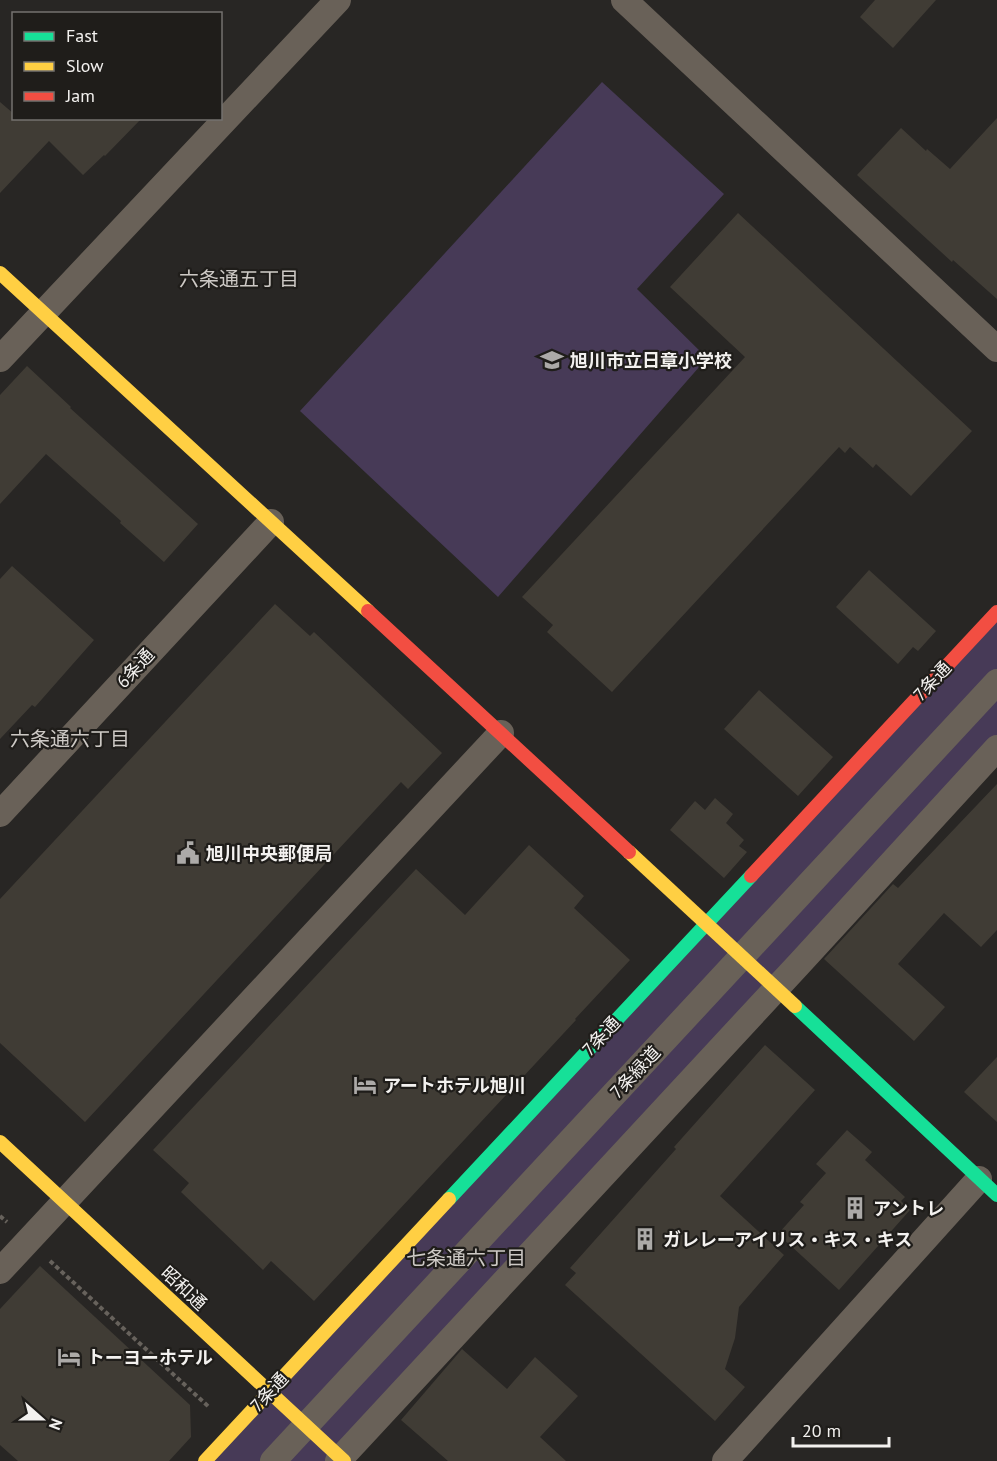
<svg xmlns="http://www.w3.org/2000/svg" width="997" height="1461" viewBox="0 0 997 1461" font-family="'PT Sans','Noto Sans JP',sans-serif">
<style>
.green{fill:#473a57}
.building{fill:#403c35}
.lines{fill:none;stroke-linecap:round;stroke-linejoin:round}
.path{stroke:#67625c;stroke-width:4;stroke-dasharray:4.5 3;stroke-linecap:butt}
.street{stroke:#696158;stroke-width:26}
.fast{stroke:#16e098;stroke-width:14}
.slow{stroke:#ffcf43;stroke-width:14}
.jam{stroke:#f24e42;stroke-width:14}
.labels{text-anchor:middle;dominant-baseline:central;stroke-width:4.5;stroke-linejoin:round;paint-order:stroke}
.poi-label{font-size:18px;font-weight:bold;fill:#f3f1ef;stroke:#1f1d1a;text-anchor:start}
.street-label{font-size:18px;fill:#f3f1ef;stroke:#1f1d1a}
.neighbourhood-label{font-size:20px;fill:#cdc9c5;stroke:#1f1d1a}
</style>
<rect width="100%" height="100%" fill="#282624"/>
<g class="green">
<polygon points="602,82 724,194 637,289 707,358 498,597 300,411"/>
<polygon points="997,612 997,748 344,1461 205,1461"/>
</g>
<g class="building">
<polygon points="875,0 936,0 893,48 860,17"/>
<polygon points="0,102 14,114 14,118 142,118 105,156 104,155 83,175 49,141 0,193"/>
<polygon points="997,118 997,299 953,260 952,262 857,175 901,128 926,151 927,149 950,169"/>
<polygon points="738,213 972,431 911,496 876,464 873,468 850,447 845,453 839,447 612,692 547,632 553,625 522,597 745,357 670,287"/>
<polygon points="27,366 71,407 70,408 198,524 164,562 120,523 121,521 46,454 0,504 0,395"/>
<polygon points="12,566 94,640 35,707 32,705 0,739 0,579"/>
<polygon points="869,570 936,631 918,651 913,647 898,664 836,607"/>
<polygon points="275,604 310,636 314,632 442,753 408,789 401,782 85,1122 0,1043 0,899"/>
<polygon points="759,690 833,757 798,796 724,729"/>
<polygon points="997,784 997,930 981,947 944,913 898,964 945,1007 914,1041 824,959 893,884 898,888"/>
<polygon points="715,798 733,814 726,823 744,840 739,846 747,852 724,878 670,830 695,801 705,810"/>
<polygon points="529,845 584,896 574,908 630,960 575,1019 576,1020 314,1301 271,1261 263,1270 181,1192 189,1183 153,1150 416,869 465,915"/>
<polygon points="765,1045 815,1090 720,1196 784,1255 739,1307 735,1338 725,1369 745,1387 715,1421 565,1285 576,1273 570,1268 676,1149 674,1147"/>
<polygon points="997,1057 997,1122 964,1092"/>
<polygon points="847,1130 872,1152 865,1160 905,1197 901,1201 910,1210 839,1290 778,1234 804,1205 800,1202 826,1173 816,1164"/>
<polygon points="40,1266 190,1405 191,1437 169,1461 18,1461 0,1445 0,1309"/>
<polygon points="462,1349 507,1389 535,1357 578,1396 540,1437 566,1461 448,1461 401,1420"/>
</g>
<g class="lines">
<g class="path">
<polyline points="0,1216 7,1222"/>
<polyline points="50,1261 210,1408"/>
</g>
<g class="street">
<polyline points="624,0 997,349"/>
<polyline points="0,359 338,0"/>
<polyline points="0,814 271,522"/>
<polyline points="0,1271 501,733"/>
<polyline points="273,1461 997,682"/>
<polyline points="338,1461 800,963 997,748"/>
<polyline points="725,1461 979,1179"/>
</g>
<g class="fast">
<polyline points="795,1006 997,1195"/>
<polyline points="449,1199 751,876"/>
</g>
<g class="slow">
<polyline points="0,273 368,611"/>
<polyline points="629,852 795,1006"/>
<polyline points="0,1142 344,1461"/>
<polyline points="205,1461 449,1199"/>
</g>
<g class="jam">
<polyline points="368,611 629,852"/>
<polyline points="751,876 997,612"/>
</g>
</g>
<defs>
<g id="school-bare" transform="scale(1.8)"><path d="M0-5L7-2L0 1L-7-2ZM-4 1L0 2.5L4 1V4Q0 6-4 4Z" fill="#acaaa8" stroke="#1f1d1a" stroke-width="2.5" paint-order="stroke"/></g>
<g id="civic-bare" transform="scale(1.8)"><path d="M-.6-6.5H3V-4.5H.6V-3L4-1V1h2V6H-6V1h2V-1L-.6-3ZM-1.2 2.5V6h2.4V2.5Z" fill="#acaaa8" stroke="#1f1d1a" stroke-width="2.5" paint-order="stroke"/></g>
<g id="hotel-bare" transform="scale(1.8)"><path d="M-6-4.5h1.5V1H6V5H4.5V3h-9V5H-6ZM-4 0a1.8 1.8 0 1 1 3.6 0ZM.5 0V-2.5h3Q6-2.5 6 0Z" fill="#acaaa8" stroke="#1f1d1a" stroke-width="2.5" paint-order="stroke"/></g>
<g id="building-bare" transform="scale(1.8)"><path d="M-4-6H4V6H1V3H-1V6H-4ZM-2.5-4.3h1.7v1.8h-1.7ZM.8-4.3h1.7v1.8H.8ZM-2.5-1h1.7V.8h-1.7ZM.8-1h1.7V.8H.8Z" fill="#acaaa8" stroke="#1f1d1a" stroke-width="2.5" paint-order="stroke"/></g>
</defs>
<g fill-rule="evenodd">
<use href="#school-bare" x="552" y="360"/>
<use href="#civic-bare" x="188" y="853"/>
<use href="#hotel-bare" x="365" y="1085"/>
<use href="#building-bare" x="855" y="1208"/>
<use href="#building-bare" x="645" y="1239"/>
<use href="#hotel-bare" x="69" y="1357"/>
</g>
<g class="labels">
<g class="poi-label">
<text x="570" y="360">旭川市立日章小学校</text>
<text x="206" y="853">旭川中央郵便局</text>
<text x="383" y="1085">アートホテル旭川</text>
<text x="873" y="1208">アントレ</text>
<text x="663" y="1239">ガレレーアイリス・キス・キス</text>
<text x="87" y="1357">トーヨーホテル</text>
</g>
<g class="street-label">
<text transform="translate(135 668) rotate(-47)">6条通</text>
<text transform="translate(932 681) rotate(-47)">7条通</text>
<text transform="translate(601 1036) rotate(-47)">7条通</text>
<text transform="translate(635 1072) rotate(-47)">7条緑道</text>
<text transform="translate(184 1288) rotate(43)">昭和通</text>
<text transform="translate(269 1392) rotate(-47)">7条通</text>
</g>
<g class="neighbourhood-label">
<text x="239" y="279">六条通五丁目</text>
<text x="70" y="739">六条通六丁目</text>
<text x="466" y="1258">七条通六丁目</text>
</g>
</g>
<rect x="12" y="12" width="210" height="108" fill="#1f1d1a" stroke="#74726f" stroke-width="1.5"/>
<rect x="24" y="32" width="30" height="9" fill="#16e098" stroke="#74726f" stroke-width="1.5"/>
<text x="66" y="42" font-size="18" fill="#f3f1ef">Fast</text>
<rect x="24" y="62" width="30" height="9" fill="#ffcf43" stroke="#74726f" stroke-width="1.5"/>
<text x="66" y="72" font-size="18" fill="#f3f1ef">Slow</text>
<rect x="24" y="92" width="30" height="9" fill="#f24e42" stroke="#74726f" stroke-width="1.5"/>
<text x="66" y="102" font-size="18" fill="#f3f1ef">Jam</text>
<g transform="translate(42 1419) rotate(111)" stroke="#1f1d1a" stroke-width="4.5" paint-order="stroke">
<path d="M0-4.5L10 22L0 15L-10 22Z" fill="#f3f1ef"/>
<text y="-9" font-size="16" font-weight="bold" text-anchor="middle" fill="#f3f1ef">N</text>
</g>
<path d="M793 1437v9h96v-9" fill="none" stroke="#f3f1ef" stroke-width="3"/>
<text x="802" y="1437" font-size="18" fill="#f3f1ef" stroke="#1f1d1a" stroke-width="4.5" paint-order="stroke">20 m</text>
</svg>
